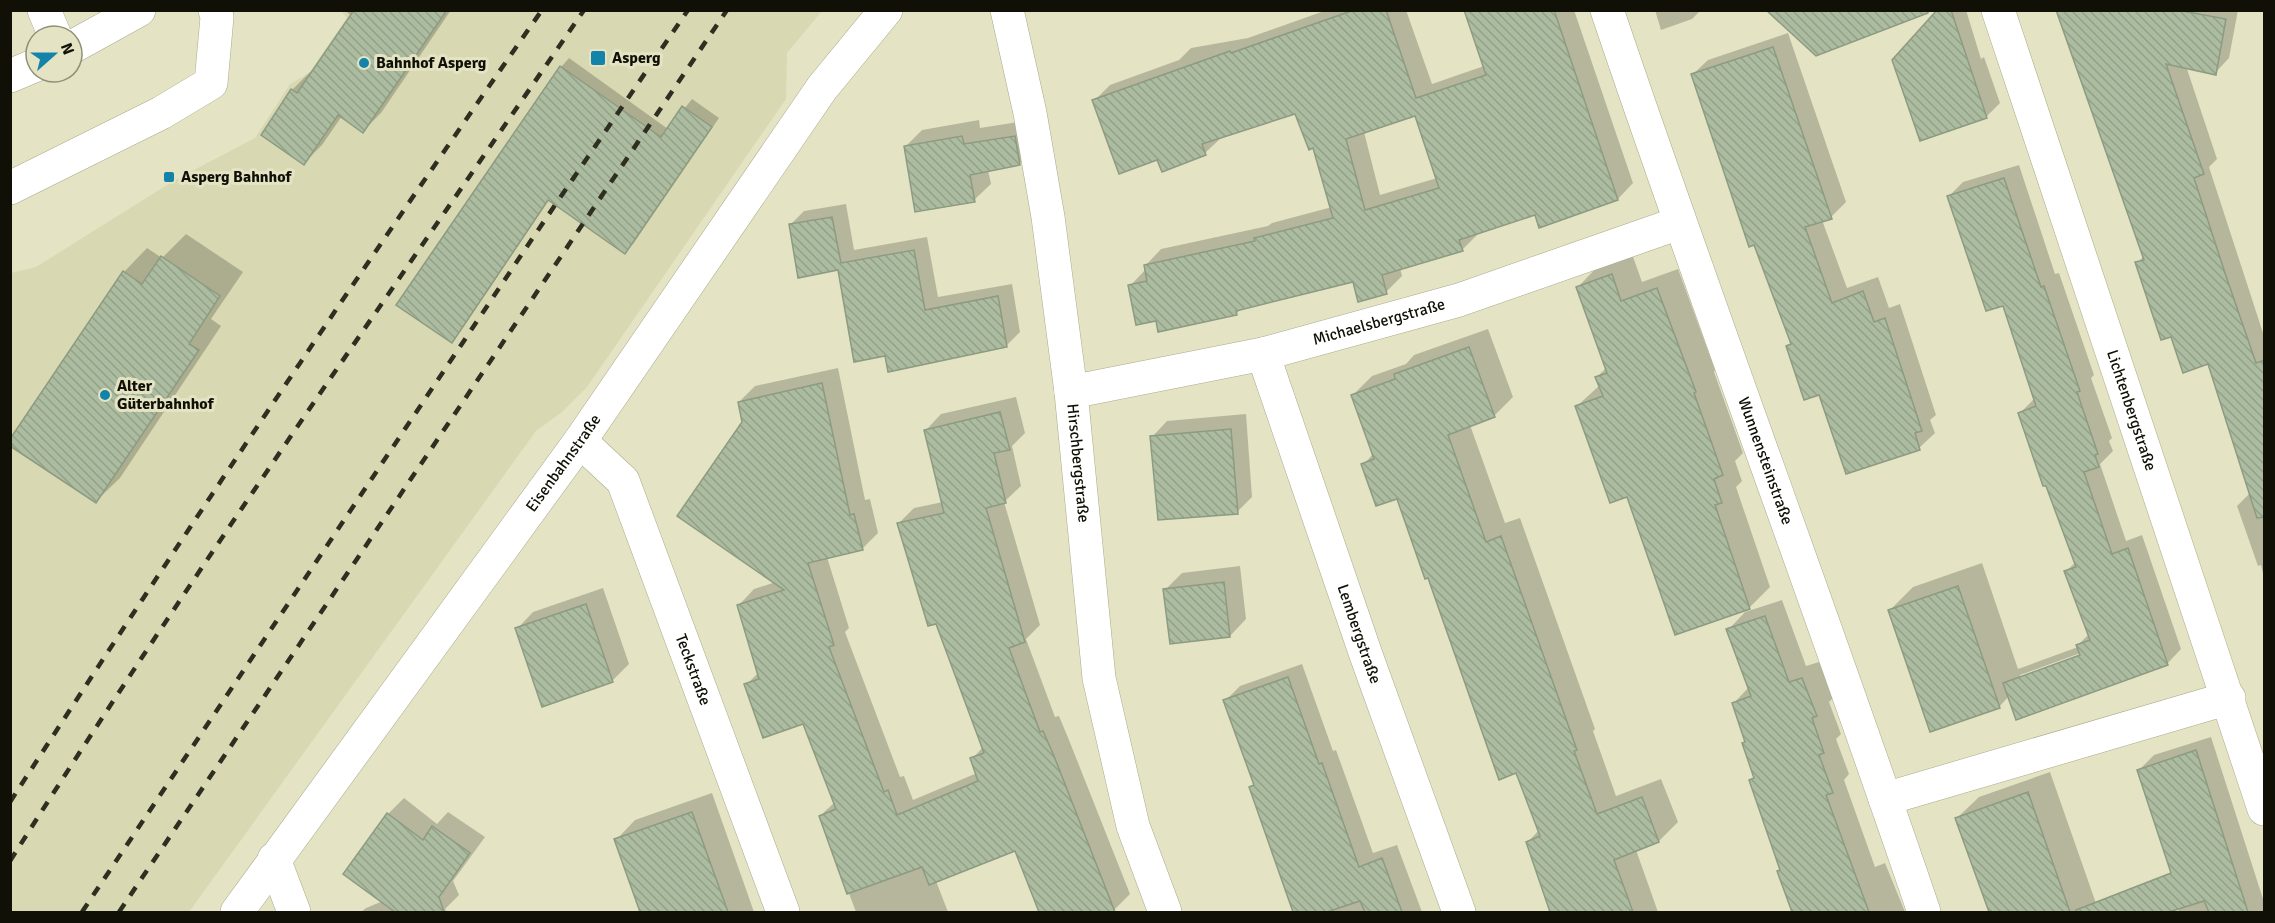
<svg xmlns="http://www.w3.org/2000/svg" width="2275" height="923" viewBox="0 0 2275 923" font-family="Signika,sans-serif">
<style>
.built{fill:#d8d9b2}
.shadow{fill:#0003;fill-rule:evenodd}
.building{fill:url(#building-back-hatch);stroke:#8c9b81;stroke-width:1.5;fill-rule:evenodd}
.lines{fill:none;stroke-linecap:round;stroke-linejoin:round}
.minor-casing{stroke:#aaaa8c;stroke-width:34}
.minor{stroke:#fff;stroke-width:33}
.rail{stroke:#2e2e21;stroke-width:4.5;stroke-dasharray:10 10;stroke-linecap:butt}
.poi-dot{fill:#1483aa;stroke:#e4e4c4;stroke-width:2}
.labels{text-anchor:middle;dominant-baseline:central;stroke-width:6;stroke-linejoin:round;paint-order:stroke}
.poi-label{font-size:16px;font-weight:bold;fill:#101006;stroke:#e4e4c4;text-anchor:start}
.street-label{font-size:16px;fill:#101006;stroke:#e4e4c4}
</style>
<defs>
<pattern id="building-back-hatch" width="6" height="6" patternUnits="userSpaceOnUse" patternTransform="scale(1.5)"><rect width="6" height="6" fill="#acbca0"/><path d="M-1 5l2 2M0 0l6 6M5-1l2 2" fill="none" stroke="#93a188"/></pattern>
</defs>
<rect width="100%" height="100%" fill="#e4e4c4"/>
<polygon class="built" points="341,11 822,11 787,53 786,99 587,387 562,412 536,431 189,912 11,912 11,273 36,267 175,180 255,138 290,84 309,73 347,18"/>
<g class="shadow">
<polygon points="344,10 451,10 381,113 363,131 342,116 322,145 304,163 292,90 310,72 312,74 352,16"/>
<path d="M 1327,10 L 1406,10 L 1432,84 L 1484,66 L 1465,10 L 1574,10 L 1633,183 L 1618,199 L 1536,214 L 1478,232 L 1478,234 L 1462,250 L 1400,268 L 1402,276 L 1386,292 L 1354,281 L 1242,308 L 1236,314 L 1157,319 L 1130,286 L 1146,269 L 1146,265 L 1161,249 L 1268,226 L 1272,223 L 1332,207 L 1314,146 L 1296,112 L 1221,138 L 1205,153 L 1158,158 L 1094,101 L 1110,85 L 1179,60 L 1191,48 L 1248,38 ZM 1416,114 L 1437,178 L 1380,195 L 1364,132 Z"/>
<polygon points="1655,10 1700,10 1700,11 1692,19 1661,30"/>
<polygon points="1939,10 1966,10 1981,59 1984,57 2000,103 1986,117"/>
<polygon points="2057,10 2238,10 2229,58 2215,73 2186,66 2217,159 2209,167 2264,336 2264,577 2261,565 2258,566 2237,506 2250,493 2209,362 2172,335 2137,263 2144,256"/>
<polygon points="1788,33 1846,202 1831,217 1822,220 1847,288 1878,277 1889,308 1900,304 1936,415 1930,420 1935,433 1919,448 1820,393 1788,346 1792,342 1692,75 1708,60"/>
<polygon points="569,58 668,129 692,99 719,118 633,244 624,252 549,200 460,332 451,341 398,305 561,67"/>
<polygon points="979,120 980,128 1031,120 1036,147 1019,164 988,170 991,184 974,200 905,147 922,130"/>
<path d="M 2019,165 L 2055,274 L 2059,273 L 2094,375 L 2091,378 L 2112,438 L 2109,441 L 2113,451 L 2100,464 L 2126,541 L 2142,535 L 2181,649 L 2167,664 L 2009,696 L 1999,707 L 1890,610 L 1913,587 L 1982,563 L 2018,669 L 2078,647 L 2078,645 L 2089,634 L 2066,571 L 2076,562 L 2020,413 L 2035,398 L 2004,304 L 1949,196 L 1963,182 ZM 2086,651 L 2087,653 L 2020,678 L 2020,675 Z"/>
<polygon points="846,204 854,250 927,237 938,297 1012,284 1020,332 1006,346 886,355 839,269 790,225 804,211"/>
<polygon points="186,234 243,272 211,319 221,326 120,478 96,501 124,272 147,248 162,258"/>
<polygon points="1632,254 1642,282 1678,269 1715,370 1714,372 1743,453 1735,461 1742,481 1736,487 1770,587 1749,608 1628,495 1577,406 1600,385 1597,377 1606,368 1578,287 1598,266"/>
<polygon points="1488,329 1513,397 1494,416 1470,425 1505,523 1520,518 1595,729 1593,731 1616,796 1661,779 1678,822 1659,841 1636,850 1658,912 1552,912 1528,842 1539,830 1517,771 1429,576 1398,497 1363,465 1373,454 1353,395 1372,376 1406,364 1414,355"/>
<polygon points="838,368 865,500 870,499 878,533 862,549 827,557 849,628 845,632 900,777 904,776 913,800 977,773 972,759 983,747 898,524 914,508 943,502 926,430 941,414 1016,397 1025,433 1012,446 1021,486 1004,502 1040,625 1026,639 1055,717 1059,716 1069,740 1130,894 1114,910 1108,912 1041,912 1015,849 936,881 948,912 856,912 820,816 835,802 804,722 746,685 759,672 739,605 754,589 776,582 739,402 755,386"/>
<polygon points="1246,414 1252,497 1237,512 1152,437 1167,421"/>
<polygon points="1240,566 1246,619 1230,636 1165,590 1182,573"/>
<polygon points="603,588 629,664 612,681 517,629 533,612"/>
<polygon points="1782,600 1806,666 1819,662 1833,698 1829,702 1841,734 1836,739 1849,774 1844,780 1875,867 1885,863 1905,912 1794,912 1751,780 1755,776 1747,741 1734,703 1749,687 1728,630 1745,612"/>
<polygon points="1302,664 1333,751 1336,750 1373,853 1397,845 1422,912 1294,912 1250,787 1255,783 1225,701 1240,686"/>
<polygon points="2211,737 2264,902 2264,912 2179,912 2166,876 2172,871 2139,770 2154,755"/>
<polygon points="2050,772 2098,909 2094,912 1990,912 1957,818 1979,797"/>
<polygon points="712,793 754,912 642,912 616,840 635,820"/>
<polygon points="404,798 437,824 448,812 485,837 453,881 459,895 445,909 447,912 361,912 366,908 383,901 345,873 388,814"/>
</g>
<g class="building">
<polygon points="354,10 447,10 363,133 338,115 304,165 261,135 291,89 297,93"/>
<path d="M 1354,10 L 1386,10 L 1416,98 L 1486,75 L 1464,10 L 1554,10 L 1618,200 L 1539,228 L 1535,215 L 1459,240 L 1463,251 L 1382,275 L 1387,294 L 1358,302 L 1353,282 L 1236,311 L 1237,315 L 1158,332 L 1156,321 L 1136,325 L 1128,285 L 1147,281 L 1144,265 L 1255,241 L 1254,238 L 1333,218 L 1313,148 L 1309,150 L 1295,114 L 1202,144 L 1206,155 L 1162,172 L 1157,160 L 1119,174 L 1092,100 L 1230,51 L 1231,53 ZM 1415,116 L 1439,188 L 1365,210 L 1346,139 Z"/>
<polygon points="1766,10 1928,10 1928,13 1816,56"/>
<polygon points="1937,10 1951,10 1987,118 1920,141 1892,60"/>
<polygon points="2056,10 2177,10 2226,19 2216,75 2166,64 2204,174 2194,178 2226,276 2256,363 2265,360 2265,517 2257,518 2208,364 2183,373 2171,337 2161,340 2135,262 2144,260"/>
<polygon points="1773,47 1832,219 1805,227 1832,303 1863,291 1874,322 1885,318 1922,431 1915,433 1920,450 1846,474 1819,395 1804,400 1786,346 1791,344 1754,245 1749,247 1691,74"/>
<polygon points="560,66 661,137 682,106 712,127 625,254 548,200 452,343 396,305"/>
<polygon points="962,136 964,144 1015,136 1020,165 970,175 975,202 915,212 904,146"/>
<polygon points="2004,178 2041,287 2044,286 2080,391 2077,392 2098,454 2095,455 2099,467 2084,472 2112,554 2128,548 2168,665 2016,720 2003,683 2080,655 2076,645 2090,640 2064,571 2076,567 2046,486 2043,486 2018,413 2036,406 2003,306 1986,311 1947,196"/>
<polygon points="832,217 841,263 914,250 925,310 998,296 1007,347 888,372 885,356 854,362 838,270 798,278 789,224"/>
<polygon points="161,256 220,296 189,344 199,350 96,503 10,446 10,439 123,271 142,284"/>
<polygon points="1612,274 1621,301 1657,288 1696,392 1694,393 1723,475 1714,479 1722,503 1715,505 1750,609 1675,635 1627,497 1610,503 1575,406 1603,396 1595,377 1607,373 1576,287"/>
<polygon points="1469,347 1495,417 1448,435 1486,542 1501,536 1577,750 1574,751 1597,814 1642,797 1659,842 1614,860 1633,912 1550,912 1526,842 1540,836 1516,773 1499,780 1428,578 1425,579 1397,499 1376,506 1361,464 1374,459 1351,395 1395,379 1394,374"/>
<polygon points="822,383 850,515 854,514 863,550 808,563 834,645 829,647 884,792 888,790 897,815 978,781 970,758 984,753 936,624 928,626 897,523 944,513 924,430 1000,412 1010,450 994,453 1006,503 986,508 1025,642 1009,648 1040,732 1043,731 1054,756 1115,912 1039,912 1015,851 929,885 922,867 847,894 819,816 836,809 803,724 763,738 744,684 759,679 737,605 784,590 677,516 742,422 738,402"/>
<polygon points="1231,429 1238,514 1158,520 1150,436"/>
<polygon points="1224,582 1230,637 1170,644 1163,589"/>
<polygon points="1958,586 2000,708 1930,732 1888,610"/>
<polygon points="586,604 613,682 542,707 515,628"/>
<polygon points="1765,616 1789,682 1802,678 1817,716 1812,718 1824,753 1819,755 1833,793 1826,795 1869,912 1792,912 1777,871 1780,870 1749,780 1754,778 1742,743 1745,742 1732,703 1751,696 1726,629"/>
<polygon points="1288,677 1319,764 1322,763 1359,867 1382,858 1402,912 1365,912 1360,901 1327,912 1293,912 1249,787 1254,785 1223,700"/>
<polygon points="2196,750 2248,912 2209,912 2204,901 2169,912 2077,912 2076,910 2171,873 2137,770"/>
<polygon points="2028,792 2070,912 1989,912 1955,818"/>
<polygon points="692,812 728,912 640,912 614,839"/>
<polygon points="387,813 423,840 432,826 470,853 439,897 444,912 395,912 343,874"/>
</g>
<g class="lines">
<g class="minor-casing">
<g id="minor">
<polyline points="44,10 55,36"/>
<path id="s1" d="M 1007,10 L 1030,113 L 1048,217 L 1071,392 L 1099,678 L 1133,826 L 1165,912"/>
<path id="s2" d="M 1607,10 C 1709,312 1822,611 1924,912"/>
<path id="s3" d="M 1998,10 L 2264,809"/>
<polyline points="72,47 139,10"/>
<polyline points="10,76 36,65"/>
<polyline points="10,188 161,113 211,83 217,17 215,10"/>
<path id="s4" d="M 1263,354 L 1366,655 L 1459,912"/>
<path id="s5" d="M 1071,392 L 1263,354 L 1459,300 L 1679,223"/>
<path id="s6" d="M 580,441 L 623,481 L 783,912"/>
<polyline points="1885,799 2229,698"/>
<polyline points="274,859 294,912"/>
<path id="s7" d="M 237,912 L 580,441 L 822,88 L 886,10"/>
</g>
</g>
<use href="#minor" class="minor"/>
<g class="rail">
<path d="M 10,802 C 183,535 360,271 542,10"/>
<path d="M 10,861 C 193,572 390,293 584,10"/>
<polyline points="82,912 532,239 688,10"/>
<polyline points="119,912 727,10"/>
</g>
</g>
<g class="poi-dot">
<rect x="590" y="50" width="16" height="16" rx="3"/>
<circle cx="364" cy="63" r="6"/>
<rect x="163" y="171" width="12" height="12" rx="3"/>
<circle cx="105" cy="395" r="6"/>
</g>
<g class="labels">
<g class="poi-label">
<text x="612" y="58">Asperg</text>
<text x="376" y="63">Bahnhof Asperg</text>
<text x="181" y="177">Asperg Bahnhof</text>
<text x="117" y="386">Alter<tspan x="117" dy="18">Güterbahnhof</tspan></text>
</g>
<g class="street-label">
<text stroke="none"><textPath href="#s5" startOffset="316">Michaelsbergstraße</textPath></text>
<text stroke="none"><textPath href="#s3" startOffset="422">Lichtenbergstraße</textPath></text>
<text stroke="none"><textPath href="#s2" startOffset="478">Wunnensteinstraße</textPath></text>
<text stroke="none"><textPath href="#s7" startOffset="555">Eisenbahnstraße</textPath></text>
<text stroke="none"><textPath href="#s1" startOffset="459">Hirschbergstraße</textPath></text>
<text stroke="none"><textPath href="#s4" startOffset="296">Lembergstraße</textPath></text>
<text stroke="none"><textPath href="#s6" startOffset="260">Teckstraße</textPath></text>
</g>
</g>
<rect width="2275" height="923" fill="none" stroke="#101006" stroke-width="24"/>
<g transform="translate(54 54) rotate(69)"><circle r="28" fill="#e4e4c4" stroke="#8f8f78" stroke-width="1.5"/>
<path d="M0-4.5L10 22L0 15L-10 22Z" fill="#1483aa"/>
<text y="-9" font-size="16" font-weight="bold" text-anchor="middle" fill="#101006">N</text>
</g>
</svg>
